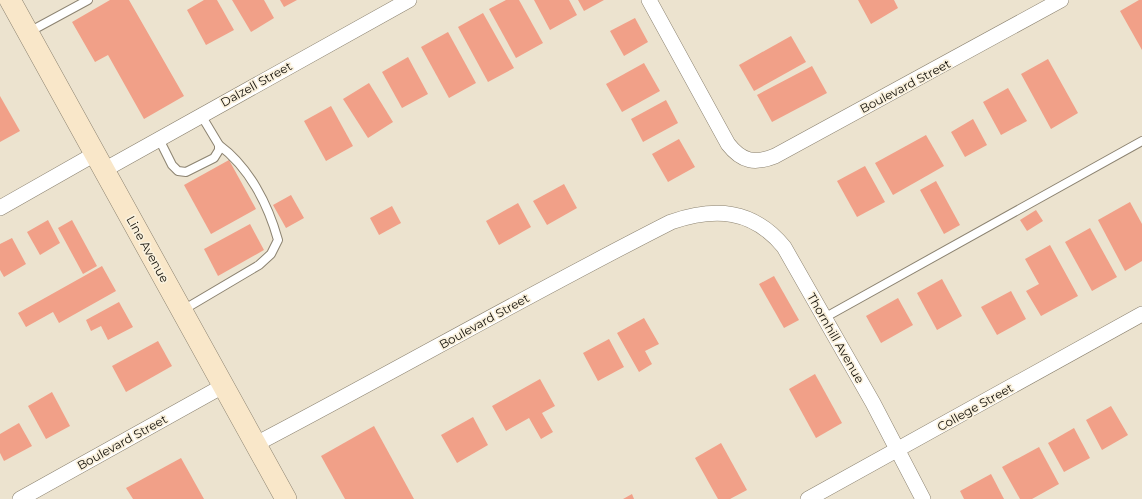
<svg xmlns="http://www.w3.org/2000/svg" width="1142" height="499" viewBox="0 0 1142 499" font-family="Montserrat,sans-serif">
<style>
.building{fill:#f1a088}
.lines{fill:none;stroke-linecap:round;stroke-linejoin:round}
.service-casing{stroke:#8c8371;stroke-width:10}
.minor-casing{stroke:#8c8371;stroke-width:16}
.secondary-casing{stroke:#8c8371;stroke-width:22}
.service{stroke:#fff;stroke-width:8}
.minor{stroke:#fff;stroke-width:15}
.secondary{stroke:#f9e7c9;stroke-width:21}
.labels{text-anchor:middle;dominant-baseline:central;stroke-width:3.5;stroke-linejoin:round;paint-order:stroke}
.street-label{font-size:12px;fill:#131009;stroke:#faf1dd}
</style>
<rect width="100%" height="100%" fill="#ece3cf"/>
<g class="building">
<polygon points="110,0 129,0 184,96 144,119 108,55 95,62 72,22"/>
<polygon points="204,0 217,0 234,30 206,45 187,10"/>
<polygon points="232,0 264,0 274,18 251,32"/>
<polygon points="280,0 297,0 284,7"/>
<polygon points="506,0 519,0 543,43 516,58 489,9"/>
<polygon points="534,0 569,0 577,15 550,30"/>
<polygon points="578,0 604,0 584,11"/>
<polygon points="858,0 894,0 898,8 871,24"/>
<polygon points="1139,0 1142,0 1142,50 1120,11"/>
<polygon points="483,13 514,68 488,82 458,27"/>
<polygon points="635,18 648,42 624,56 610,31"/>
<polygon points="448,32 476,83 449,98 421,47"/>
<polygon points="791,36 806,62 754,91 739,65"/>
<polygon points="408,57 428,94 402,108 382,72"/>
<polygon points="1048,59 1078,113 1051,129 1021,74"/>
<polygon points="644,63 660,91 622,112 606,84"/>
<polygon points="812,66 827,93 772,122 757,95"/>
<polygon points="369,83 393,122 368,138 343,99"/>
<polygon points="1008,88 1027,121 1001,135 983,102"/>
<polygon points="0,96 20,131 0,142"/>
<polygon points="666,100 678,123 643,142 631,119"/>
<polygon points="331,106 353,146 326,161 304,121"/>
<polygon points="973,119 987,145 965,157 951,132"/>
<polygon points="926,135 944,166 893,195 875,163"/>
<polygon points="679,139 695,167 668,182 652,154"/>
<polygon points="229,160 256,209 211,234 184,185"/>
<polygon points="865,166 885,202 857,217 837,181"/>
<polygon points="936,181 960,225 944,234 920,190"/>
<polygon points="564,184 577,208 547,225 533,201"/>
<polygon points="291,195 304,218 286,228 273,205"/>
<polygon points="1130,202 1142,224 1142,261 1125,271 1098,220"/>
<polygon points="518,203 531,227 499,245 486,221"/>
<polygon points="392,206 401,223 379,235 370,218"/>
<polygon points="1036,210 1043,221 1027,231 1020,220"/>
<polygon points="48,220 60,243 40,255 27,232"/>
<polygon points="72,220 97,266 83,274 58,228"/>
<polygon points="250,224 264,250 218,276 204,249"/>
<polygon points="1090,228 1117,277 1092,291 1065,242"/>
<polygon points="12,238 26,264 4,277 0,270 0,244"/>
<polygon points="1050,245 1078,296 1041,316 1026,291 1039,284 1025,259"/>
<polygon points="102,266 116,291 59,323 53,312 26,327 18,313"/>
<polygon points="774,276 799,320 784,328 759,284"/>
<polygon points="942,279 962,316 937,330 917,293"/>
<polygon points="1011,291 1026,319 997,335 981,307"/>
<polygon points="898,298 913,325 881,343 866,316"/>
<polygon points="119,302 133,327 108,340 101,326 91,331 86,320"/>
<polygon points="644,318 659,344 645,351 652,364 639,372 617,333"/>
<polygon points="609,339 624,367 598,381 583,353"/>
<polygon points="158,341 172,366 126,392 112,366"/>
<polygon points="815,374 842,423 816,438 789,389"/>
<polygon points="540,379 555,406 542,413 553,432 541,439 529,418 506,431 492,406"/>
<polygon points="52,392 70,426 46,439 28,406"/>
<polygon points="1111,406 1128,435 1102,450 1086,420"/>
<polygon points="473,417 488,445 457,463 441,435"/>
<polygon points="19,423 32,446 4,461 0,453 0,434"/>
<polygon points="374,426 414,499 345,499 321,456"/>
<polygon points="1074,428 1090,458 1064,472 1048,443"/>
<polygon points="721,443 747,490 730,499 718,499 695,458"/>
<polygon points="1039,447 1059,484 1032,499 1020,499 1002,467"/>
<polygon points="181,458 204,499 133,499 126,488"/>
<polygon points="991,474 1004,499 964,499 960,491"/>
<polygon points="632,494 634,499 623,499"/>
</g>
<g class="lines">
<g class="service-casing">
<g id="service">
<polyline points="29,32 88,0"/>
<polyline points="159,139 172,165 178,171 186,172 214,158 219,150 219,145 201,115"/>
<path d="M 183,310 L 259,265 L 271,254 L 278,240 C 268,204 249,167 219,145"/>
<polyline points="824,318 1142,141"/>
</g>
</g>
<g class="minor-casing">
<g id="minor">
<path d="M 649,0 L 728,144 C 742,162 755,164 775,156 L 1061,0"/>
<polyline points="104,170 409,0"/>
<polyline points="0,208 95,154"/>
<path d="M 256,444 C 395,371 531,293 671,222 C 715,207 753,209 784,247 L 873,403 L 923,499"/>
<polyline points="20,499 223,386"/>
<polyline points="808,499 1142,314"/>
</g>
</g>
<g class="secondary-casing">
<polyline id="secondary" points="10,0 286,499"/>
</g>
<use href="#service" class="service"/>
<use href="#minor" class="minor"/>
<use href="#secondary" class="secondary"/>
</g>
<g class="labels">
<g class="street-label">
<text transform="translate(256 84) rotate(-29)">Dalzell Street</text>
<text transform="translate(905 86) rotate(-28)">Boulevard Street</text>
<text transform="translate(148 249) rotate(61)">Line Avenue</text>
<text transform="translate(484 321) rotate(-29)">Boulevard Street</text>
<text transform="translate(836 338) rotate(60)">Thornhill Avenue</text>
<text transform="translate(975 407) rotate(-29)">College Street</text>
<text transform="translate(122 442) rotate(-29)">Boulevard Street</text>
</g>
</g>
</svg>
